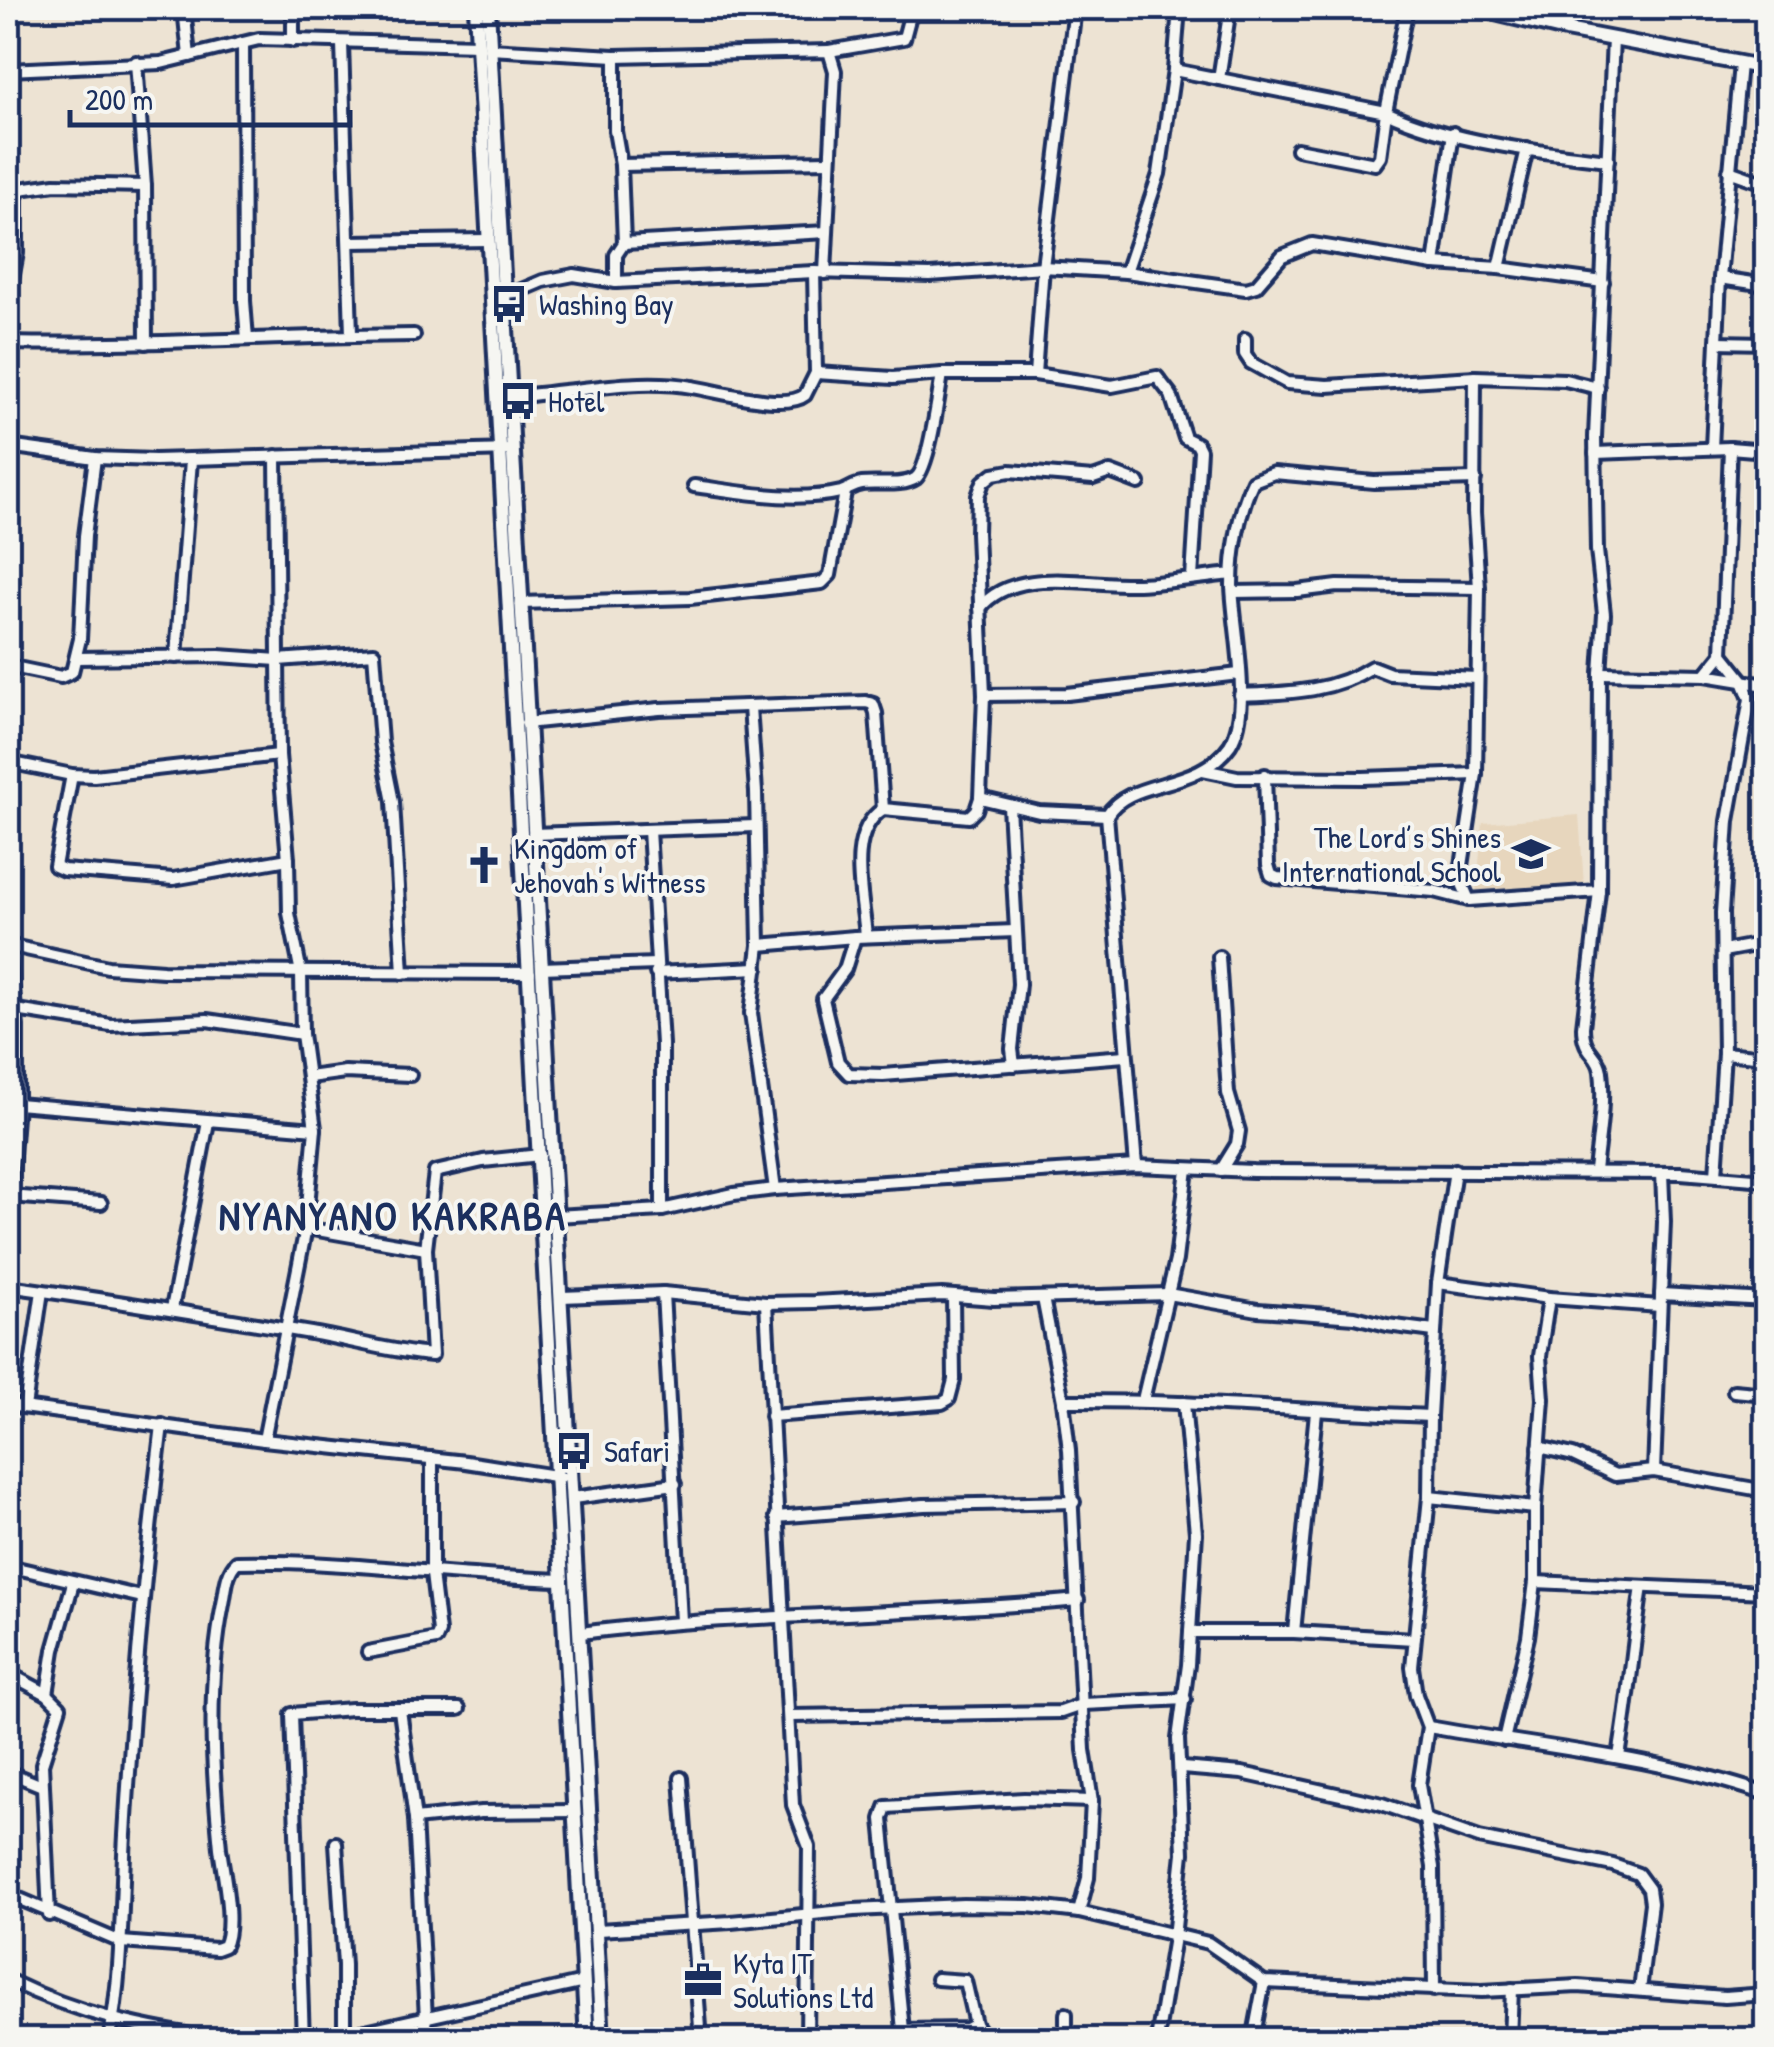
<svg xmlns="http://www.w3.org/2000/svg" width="1774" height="2047" viewBox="0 0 1774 2047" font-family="'Patrick Hand',sans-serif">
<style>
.built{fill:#e7d6bd}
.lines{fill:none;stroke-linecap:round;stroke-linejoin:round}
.minor-casing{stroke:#1b2f5e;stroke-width:18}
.tertiary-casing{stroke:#1b2f5e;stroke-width:20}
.minor{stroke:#f6f6f2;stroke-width:10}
.tertiary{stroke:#f6f6f2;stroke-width:12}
.labels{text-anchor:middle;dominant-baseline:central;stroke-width:8;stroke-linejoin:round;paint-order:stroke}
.poi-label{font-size:30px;fill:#1b2f5e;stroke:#f6f6f2;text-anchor:start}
.district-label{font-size:40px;font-weight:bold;letter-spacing:2.5px;fill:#1b2f5e;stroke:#f6f6f2}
</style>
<rect width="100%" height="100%" fill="#ede3d3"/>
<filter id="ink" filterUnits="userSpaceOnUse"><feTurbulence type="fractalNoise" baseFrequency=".01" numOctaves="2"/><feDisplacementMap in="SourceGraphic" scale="20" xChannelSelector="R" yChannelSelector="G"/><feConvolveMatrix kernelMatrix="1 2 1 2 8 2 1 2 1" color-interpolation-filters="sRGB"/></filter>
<g filter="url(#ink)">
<polygon class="built" points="1579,815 1584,885 1476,893 1483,823"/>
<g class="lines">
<g class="minor-casing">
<g id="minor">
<polyline points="184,8 189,56"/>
<path d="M 1407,8 L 1386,112 C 1450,142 1538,152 1608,160"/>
<polyline points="1566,30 1572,8"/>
<polyline points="293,41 293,8"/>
<polyline points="243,43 244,301 247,339"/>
<polyline points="342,43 351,334"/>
<polyline points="489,49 615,56 829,51 835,71 825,273"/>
<polyline points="829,51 904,38 912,8"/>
<polyline points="615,56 615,131 621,165 624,243 616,255 616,282"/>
<polyline points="136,62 145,186 146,343"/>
<polyline points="8,70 161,63 259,39 478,45"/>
<polyline points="1174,70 1386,112 1380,157 1375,164 1297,149"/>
<polyline points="1219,79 1230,8"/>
<polyline points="621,165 829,161"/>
<polyline points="1729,171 1766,184"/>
<polyline points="350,242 488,240"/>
<polyline points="624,243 827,232"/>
<polyline points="1434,264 1453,133"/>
<polyline points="1499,268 1527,149"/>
<polyline points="814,272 816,373"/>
<polyline points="1126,272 1159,174 1174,70 1179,8"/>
<polyline points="1720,278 1766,285"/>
<polyline points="502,293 517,292 543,281 574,275 616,282 814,272 930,275 1043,267 1126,272 1246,289 1256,286 1282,256 1312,244 1434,264 1499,268 1603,282"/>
<polyline points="8,301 17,253 17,198 20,189 55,184 145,186"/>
<polyline points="1245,339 1245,354 1251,363 1287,383 1327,386 1475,377 1565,380 1598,388"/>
<polyline points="1717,342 1766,343"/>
<path d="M 8,343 C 143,346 278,336 414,335"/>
<polyline points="1035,374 1043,267 1075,8"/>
<path d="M 508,397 C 567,393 635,377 692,387 C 719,391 785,411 805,395 L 816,373 L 893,378 L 942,374 L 1035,374 L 1112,386 L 1157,377 L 1171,395 L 1185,438 L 1197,444 L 1200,450 L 1192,578"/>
<polyline points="8,446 95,458 155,460 511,450"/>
<polyline points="1712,448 1720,278 1740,64"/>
<polyline points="1595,453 1730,448 1766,451"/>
<path d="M 694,486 C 740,492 794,503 841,492 C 848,490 854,485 862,484 C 877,482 903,487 916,478 C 929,468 939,392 942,374"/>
<polyline points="1233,592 1297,591 1338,586 1479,588"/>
<polyline points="520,603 690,598 822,583 830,575 845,492"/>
<path d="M 980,608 C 1015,565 1088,586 1138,584 C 1169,583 1201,577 1232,574"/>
<polyline points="176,657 191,460"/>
<polyline points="77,658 219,656 278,660 374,653 381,742 393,802 403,973"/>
<polyline points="8,666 61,677 72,672 80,639 85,536 95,458"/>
<polyline points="1600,673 1705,675 1766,685"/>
<polyline points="1705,675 1722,654 1730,448"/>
<polyline points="984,695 1067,694 1239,674"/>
<path d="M 1240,695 C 1286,693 1332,693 1372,667 L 1390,674 L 1476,678"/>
<polyline points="750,707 756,792 759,945 751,1013 775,1189"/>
<polyline points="526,723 659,709 866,702 873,704 876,713 883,809 969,817 976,810 980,798 984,695 977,533 978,496 983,482 993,474 1010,471 1093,478 1110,472 1139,483"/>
<polyline points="8,762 72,775 94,776 279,755"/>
<polyline points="1203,770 1237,777 1363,778 1476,774"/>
<polyline points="72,775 55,866 64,870 173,879 288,859"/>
<polyline points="1265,775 1268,865 1271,875 1277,878 1434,891 1469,900 1599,891"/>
<polyline points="980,798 1039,812 1107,815"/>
<polyline points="1009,806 1019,984 1012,1049 1014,1065"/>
<polyline points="649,830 662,1044 662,1210"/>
<polyline points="533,834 755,826"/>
<polyline points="1469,900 1460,879 1476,774 1479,588 1474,513 1475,377"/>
<path d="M 866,936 C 863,897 845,833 883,809"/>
<polyline points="855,937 845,969 823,999 838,1062 849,1074 883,1075 1125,1056"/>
<polyline points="8,945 108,967 163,971 530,973"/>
<polyline points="8,945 17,1026 17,1104 8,1219"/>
<polyline points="759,945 855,937 1015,931"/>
<polyline points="1723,951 1766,943"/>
<polyline points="1219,957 1228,1093 1239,1131 1237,1144 1221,1170"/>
<polyline points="541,968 656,964"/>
<polyline points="656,973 757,968"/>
<polyline points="16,1010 111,1025 207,1020 302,1034"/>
<polyline points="1724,1053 1766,1057"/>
<polyline points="309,1077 345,1072 410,1075"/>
<polyline points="17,1104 315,1129"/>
<path d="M 1136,1166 L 1107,815 C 1130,777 1197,792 1230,745 C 1253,710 1233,627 1232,585 C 1232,553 1239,510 1253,481 L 1274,473 L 1374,482 L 1475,479"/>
<path d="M 1595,1171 C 1598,1139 1605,1104 1601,1071 C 1598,1052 1583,1054 1583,1027 L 1599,891 L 1600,673 L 1604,614 L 1597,550 L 1595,437 L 1613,39"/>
<polyline points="1716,1175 1724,1053 1722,913 1728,821 1750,699 1742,679 1722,654"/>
<polyline points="9,1196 101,1203"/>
<polyline points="555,1216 662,1210 734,1194 775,1189 1136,1166 1253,1171 1681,1173 1766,1180"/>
<polyline points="306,1228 426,1249"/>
<polyline points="1438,1283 1549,1298 1660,1306"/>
<path d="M 8,1286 C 109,1300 210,1316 311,1333 C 352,1340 391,1352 432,1355 L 426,1249 L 435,1172 L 483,1161 L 540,1155"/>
<polyline points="663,1293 681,1621"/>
<polyline points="1661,1294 1766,1300"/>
<polyline points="562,1297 663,1293 766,1303 814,1302 942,1295 994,1299 1168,1294 1258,1310 1355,1317 1387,1325 1434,1331"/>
<polyline points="1043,1298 1063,1401 1069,1450 1084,1750 1092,1801 1088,1878 1079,1912"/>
<polyline points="766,1303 793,1805 809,1847 807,2040"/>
<polyline points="172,1309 208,1122"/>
<polyline points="1734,1391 1766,1394"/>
<polyline points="1143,1400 1176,1260 1187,1169"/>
<path d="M 1063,1401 C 1186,1400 1308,1411 1430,1416"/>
<polyline points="8,1405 264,1440 466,1462 561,1477"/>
<polyline points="25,1407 42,1291"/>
<polyline points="771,1416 942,1403 949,1399 954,1380 953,1296"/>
<polyline points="264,1440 306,1228 315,1129 302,1034 301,973 289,913 288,859 279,755 276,456"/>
<polyline points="1539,1447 1573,1455 1615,1475 1654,1471 1766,1491"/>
<polyline points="1654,1471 1664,1222 1662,1173"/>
<polyline points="1429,1497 1535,1508"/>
<polyline points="573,1498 675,1484"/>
<polyline points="776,1517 924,1505 1074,1502"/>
<polyline points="8,1566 142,1597"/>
<polyline points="1535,1582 1766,1592"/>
<polyline points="1190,1632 1294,1632 1414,1639"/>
<polyline points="1294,1632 1316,1412"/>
<path d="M 581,1633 C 746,1612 913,1616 1078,1600"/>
<polyline points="368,1652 436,1639 439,1632 432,1574 432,1458"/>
<polyline points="8,1673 47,1694 60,1707 42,1764 49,1915"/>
<polyline points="47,1694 54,1650 73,1583"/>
<polyline points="400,1710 415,1819 426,2018 423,2040"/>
<polyline points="790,1716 1061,1712 1084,1704 1185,1699"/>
<path d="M 1428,1727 C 1543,1747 1656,1757 1766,1794"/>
<polyline points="1504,1740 1528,1637 1535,1582 1535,1508 1543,1399 1540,1356 1549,1298"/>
<path d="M 1619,1756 C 1629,1700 1633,1644 1642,1587"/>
<polyline points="1182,1768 1242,1773 1382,1804 1479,1838 1613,1865 1638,1874 1649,1889 1651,1903 1640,1990"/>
<polyline points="8,1772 42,1786"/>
<polyline points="681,1778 701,2040"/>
<polyline points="415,1819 481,1812 575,1811"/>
<polyline points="336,1843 344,1965 344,2038"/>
<path d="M 8,1894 L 121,1942 L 216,1949 L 224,1946 C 235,1924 223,1873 220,1848 C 212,1766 207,1684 223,1604 C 226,1589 226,1572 237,1562 C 346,1560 454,1577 563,1580"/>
<polyline points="598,1930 731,1922 854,1910 963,1905 1028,1906 1079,1912 1208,1943 1264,1982 1482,1991 1578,1986 1725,1997 1766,1994"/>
<polyline points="937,1979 965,1981 975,2024 986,2040"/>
<path d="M 8,1980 C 80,2015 145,2029 225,2040"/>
<polyline points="1434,1990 1433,1867 1419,1785 1428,1727 1416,1695 1412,1667 1429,1497 1430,1416 1438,1283 1455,1170"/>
<polyline points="903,2030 966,2029 975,2024"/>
<path d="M 109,2040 C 123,1972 121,1903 125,1835 C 133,1697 145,1561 162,1425"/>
<polyline points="303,2040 292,1714 351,1709 459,1709"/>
<polyline points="325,2040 584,1982"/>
<polyline points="904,2040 882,1819 886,1807 1024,1799 1092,1801"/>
<polyline points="1066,2040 1066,2014"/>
<polyline points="1157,2040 1174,1937 1183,1853 1178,1739 1188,1665 1196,1533 1184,1403"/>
<polyline points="1253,2040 1264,1982"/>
<polyline points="1510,2040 1512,1989"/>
</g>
</g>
<g class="tertiary-casing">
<g id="tertiary">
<polyline points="476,8 587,2040"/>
<polyline points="488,8 602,2040"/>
<polyline points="1474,8 1566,30 1766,68"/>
</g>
</g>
<use href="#minor" class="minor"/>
<use href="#tertiary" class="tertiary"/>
</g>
</g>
<defs>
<g id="bus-bare" transform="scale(3)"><path d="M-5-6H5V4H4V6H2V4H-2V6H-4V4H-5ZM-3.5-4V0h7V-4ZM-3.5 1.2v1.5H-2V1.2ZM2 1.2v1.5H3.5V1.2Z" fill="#1b2f5e" stroke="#f6f6f2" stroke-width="2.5" paint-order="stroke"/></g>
<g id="school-bare" transform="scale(3)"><path d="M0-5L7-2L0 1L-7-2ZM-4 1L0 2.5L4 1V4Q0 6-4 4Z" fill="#1b2f5e" stroke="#f6f6f2" stroke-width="2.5" paint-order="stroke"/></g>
<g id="church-bare" transform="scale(3)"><path d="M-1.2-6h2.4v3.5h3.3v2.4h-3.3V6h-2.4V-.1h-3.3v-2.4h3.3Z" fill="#1b2f5e" stroke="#f6f6f2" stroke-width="2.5" paint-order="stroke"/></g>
<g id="office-bare" transform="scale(3)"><path d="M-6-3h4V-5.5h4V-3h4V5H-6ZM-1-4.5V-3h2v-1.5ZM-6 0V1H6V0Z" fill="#1b2f5e" stroke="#f6f6f2" stroke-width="2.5" paint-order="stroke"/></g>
</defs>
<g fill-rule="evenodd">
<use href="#bus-bare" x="509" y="304"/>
<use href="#bus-bare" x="518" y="401"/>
<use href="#school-bare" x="1531" y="854"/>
<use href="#church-bare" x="484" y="865"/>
<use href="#bus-bare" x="574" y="1451"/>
<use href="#office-bare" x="703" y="1980"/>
</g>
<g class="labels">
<g class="poi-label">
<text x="539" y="304">Washing Bay</text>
<text x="548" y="401">Hotel</text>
<text x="1501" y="837" text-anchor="end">The Lord’s Shines<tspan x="1501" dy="34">International School</tspan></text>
<text x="514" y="848">Kingdom of<tspan x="514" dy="34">Jehovah's Witness</tspan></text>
<text x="604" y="1451">Safari</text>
<text x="733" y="1963">Kyta IT<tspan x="733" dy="34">Solutions Ltd</tspan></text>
</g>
<g class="district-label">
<text x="393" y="1215">NYANYANO KAKRABA</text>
</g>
</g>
<rect width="1774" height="2047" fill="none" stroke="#f6f6f2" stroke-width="40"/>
<rect x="20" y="20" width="1734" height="2007" fill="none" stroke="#1b2f5e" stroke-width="4" filter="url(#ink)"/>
<path d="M70 110v15h280v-15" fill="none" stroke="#1b2f5e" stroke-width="5"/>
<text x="85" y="110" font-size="30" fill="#1b2f5e" stroke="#f6f6f2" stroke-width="8" paint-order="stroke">200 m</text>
</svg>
